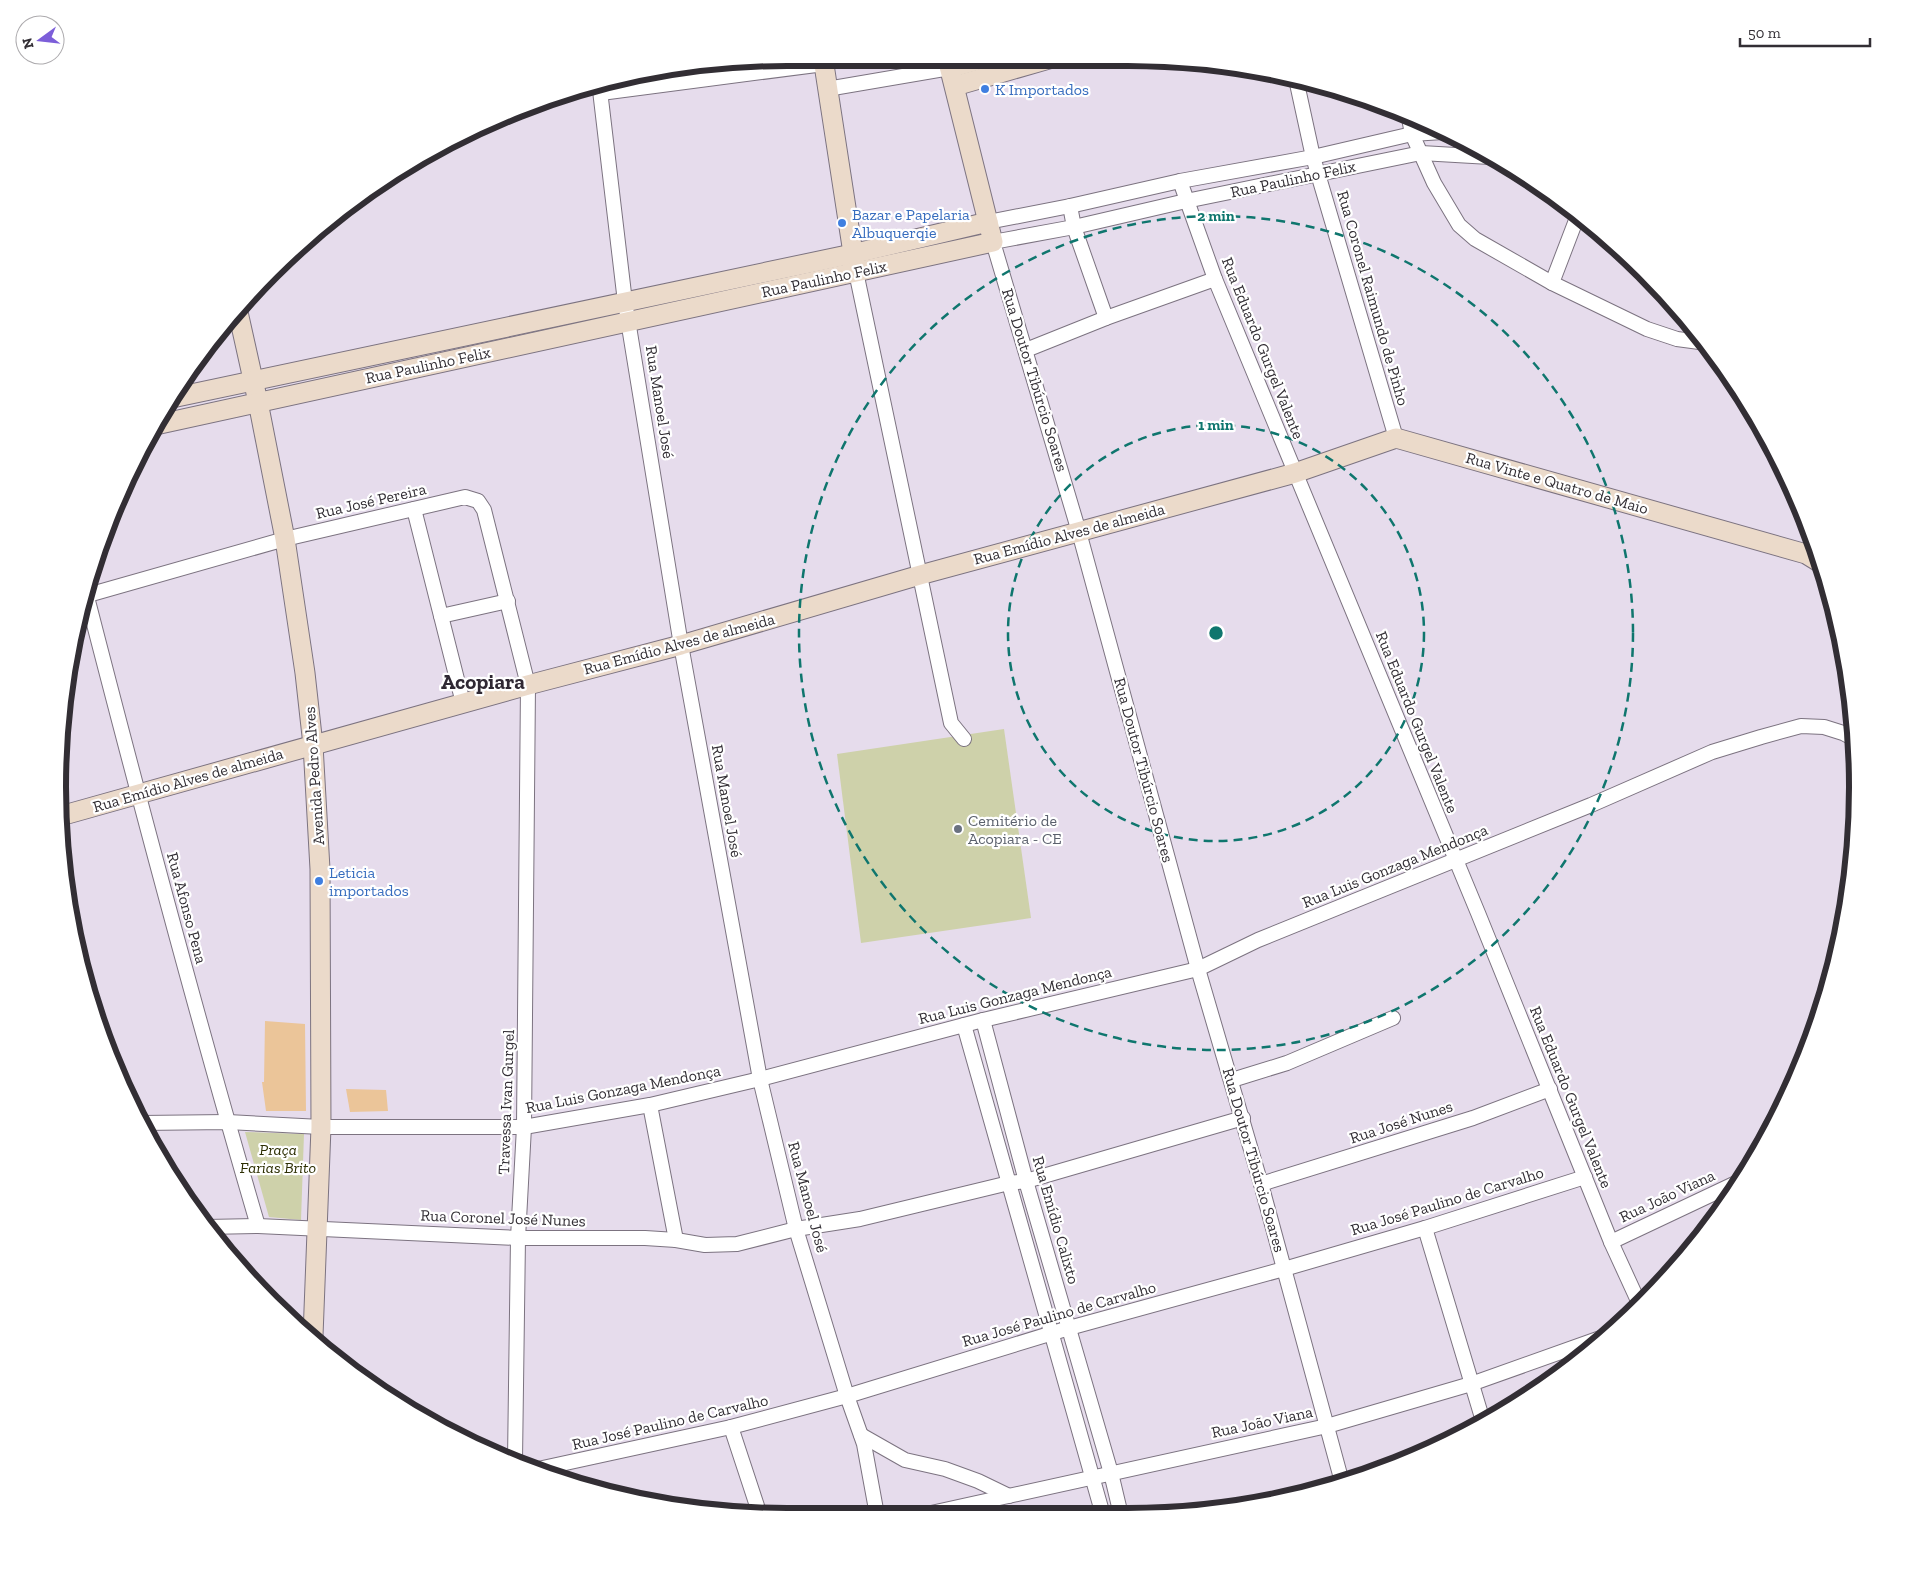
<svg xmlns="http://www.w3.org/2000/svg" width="1915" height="1574" viewBox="0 0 1915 1574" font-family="'Zilla Slab',serif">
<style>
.green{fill:#ced1aa}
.building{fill:#ebc599}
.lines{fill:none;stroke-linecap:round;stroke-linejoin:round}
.street-casing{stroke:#7c7380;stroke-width:16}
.secondary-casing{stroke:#7c7380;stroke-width:21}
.street{stroke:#fff;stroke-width:14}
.secondary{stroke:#ebdaca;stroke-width:19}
.ring{fill:none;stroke:#0f766e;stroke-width:2.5;stroke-dasharray:9 6}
.shop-dot{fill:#3f7fe0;stroke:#fff;stroke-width:2}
.worship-dot{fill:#6b7280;stroke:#fff;stroke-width:2}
.labels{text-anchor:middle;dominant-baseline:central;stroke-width:4.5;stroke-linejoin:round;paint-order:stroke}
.shop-label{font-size:16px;fill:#366cbe;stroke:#fff;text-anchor:start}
.street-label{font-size:16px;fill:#322e34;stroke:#fff}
.worship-label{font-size:16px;fill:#5b616d;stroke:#fff;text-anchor:start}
.park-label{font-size:16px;font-style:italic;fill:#2d2f03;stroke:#fff}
.district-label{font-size:21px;font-weight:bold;fill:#2f2833;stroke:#fff}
.rim{fill:none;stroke:#322e34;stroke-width:6}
.centre{fill:#0f766e;stroke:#fff;stroke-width:2.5}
.ring-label{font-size:15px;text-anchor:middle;font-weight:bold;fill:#0f766e;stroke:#fff;stroke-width:4.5;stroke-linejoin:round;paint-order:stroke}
</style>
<rect width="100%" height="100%" fill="#e6dcec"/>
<g class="green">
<polygon points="1004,729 1031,918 861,943 837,754"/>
<polygon points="245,1132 304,1134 301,1220 269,1217"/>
</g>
<g class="building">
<polygon points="265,1021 305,1024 306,1111 266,1111 262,1082 264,1082"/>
<polygon points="346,1089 386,1090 388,1111 350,1112"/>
</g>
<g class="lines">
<g class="street-casing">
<g id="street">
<polyline points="996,74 996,58"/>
<polyline points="1296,79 1313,157 1396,438"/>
<polyline points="599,82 625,302 681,645 760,1079 796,1229 847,1396 864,1444 877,1515"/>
<polyline points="827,89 950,68"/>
<polyline points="601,93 824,64"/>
<polyline points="1408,113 1412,134 1434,183 1459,225 1475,239 1552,283 1647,329 1677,339 1707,343"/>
<polyline points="1180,181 1215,279 1478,913 1611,1242 1639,1303"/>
<polyline points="1070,206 1074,227 1106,318"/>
<polyline points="988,222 1070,206 1180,181 1313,157 1412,134 1443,132"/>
<polyline points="856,272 951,723 964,739"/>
<polyline points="1552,283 1578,215"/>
<polyline points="1026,350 1106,318 1215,279"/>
<polyline points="414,509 463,703"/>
<polyline points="88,595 285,539 465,497 478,501 484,510 528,685 524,1127 518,1238 515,1460"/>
<path d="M 87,597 C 141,807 197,1018 258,1226"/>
<polyline points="441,616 508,601"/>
<polyline points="983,1020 1026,1181 1111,1473 1121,1515"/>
<polyline points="964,1025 1103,1515"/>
<polyline points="1232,1080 1287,1063 1393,1018"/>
<polyline points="650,1105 676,1240"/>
<polyline points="141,1123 228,1122 321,1127 524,1127 650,1105 760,1079 983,1020 1198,969 1258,940 1591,805 1712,752 1761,737 1801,726 1824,727 1843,733 1856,740"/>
<polyline points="1261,1184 1473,1118 1550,1089"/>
<polyline points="206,1227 258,1226 518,1238 645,1238 676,1240 705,1245 737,1244 796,1229 860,1219 1009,1183 1026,1181 1243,1118"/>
<polyline points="1425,1228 1483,1421"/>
<polyline points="1611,1242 1738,1182"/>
<polyline points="731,1427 760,1515"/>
<polyline points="861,1435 905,1460 945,1469 978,1481 1009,1496"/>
<polyline points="538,1469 731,1427 847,1396 1069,1328 1284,1269 1425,1228 1585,1177"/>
<polyline points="1342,1482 1261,1184 1198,969 1079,532 993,242 1074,227 1186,201 1421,153 1490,157"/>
<polyline points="922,1515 1327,1426 1471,1384 1603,1337"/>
</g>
</g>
<g class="secondary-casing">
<g id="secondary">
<polyline points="823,58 855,266"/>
<polyline points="950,68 985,58"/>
<polyline points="955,86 1049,59"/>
<polyline points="238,312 258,402 285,539 305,673 313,745 320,869 321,1127 313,1336"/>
<polyline points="172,398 852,254 988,222"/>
<polyline points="160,424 993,242 947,58"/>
<polyline points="64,815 528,685 681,645 920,575 1295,473 1396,438 1806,554 1819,562"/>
</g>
</g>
<use href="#street" class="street"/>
<use href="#secondary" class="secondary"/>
</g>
<g class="ring">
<circle cx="1216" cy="633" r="208"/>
<circle cx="1216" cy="633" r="417"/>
</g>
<g class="shop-dot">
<circle cx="985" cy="89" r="5"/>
<circle cx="842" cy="223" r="5"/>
<circle cx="319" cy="881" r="5"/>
</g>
<circle class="worship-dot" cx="958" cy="829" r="5"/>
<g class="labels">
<g class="shop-label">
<text x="995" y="89">K Importados</text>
<text x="852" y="214">Bazar e Papelaria<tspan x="852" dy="18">Albuquerqie</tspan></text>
<text x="329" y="872">Leticia<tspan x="329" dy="18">importados</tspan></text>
</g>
<g class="street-label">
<text transform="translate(1293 179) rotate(-12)">Rua Paulinho Felix</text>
<text transform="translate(824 279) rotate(-12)">Rua Paulinho Felix</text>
<text transform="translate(1373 298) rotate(74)">Rua Coronel Raimundo de Pinho</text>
<text transform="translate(1263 348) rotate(68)">Rua Eduardo Gurgel Valente</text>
<text transform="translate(428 365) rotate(-12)">Rua Paulinho Felix</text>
<text transform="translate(1035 380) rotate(73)">Rua Doutor Tibúrcio Soares</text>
<text transform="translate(660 402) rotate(81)">Rua Manoel José</text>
<text transform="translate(1557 483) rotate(16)">Rua Vinte e Quatro de Maio</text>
<text transform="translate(371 501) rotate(-13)">Rua José Pereira</text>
<text transform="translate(1069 534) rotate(-15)">Rua Emídio Alves de almeida</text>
<text transform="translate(679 644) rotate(-15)">Rua Emídio Alves de almeida</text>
<text transform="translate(1417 722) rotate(68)">Rua Eduardo Gurgel Valente</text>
<text transform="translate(1144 770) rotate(75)">Rua Doutor Tibúrcio Soares</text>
<text transform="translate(314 776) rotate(-94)">Avenida Pedro Alves</text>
<text transform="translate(188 780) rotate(-16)">Rua Emídio Alves de almeida</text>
<text transform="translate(727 801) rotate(80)">Rua Manoel José</text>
<text transform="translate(1395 866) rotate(-22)">Rua Luis Gonzaga Mendonça</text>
<text transform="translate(187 908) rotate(75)">Rua Afonso Pena</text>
<text transform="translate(1015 995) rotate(-14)">Rua Luis Gonzaga Mendonça</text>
<text transform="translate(623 1089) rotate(-11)">Rua Luis Gonzaga Mendonça</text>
<text transform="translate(1571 1097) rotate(68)">Rua Eduardo Gurgel Valente</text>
<text transform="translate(506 1102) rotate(-88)">Travessa Ivan Gurgel</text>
<text transform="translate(1401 1122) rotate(-18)">Rua José Nunes</text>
<text transform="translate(1254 1160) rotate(74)">Rua Doutor Tibúrcio Soares</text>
<text transform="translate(1667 1196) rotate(-25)">Rua João Viana</text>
<text transform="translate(808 1197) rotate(75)">Rua Manoel José</text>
<text transform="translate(1447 1201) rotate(-17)">Rua José Paulino de Carvalho</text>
<text transform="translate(503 1218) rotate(2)">Rua Coronel José Nunes</text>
<text transform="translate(1056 1220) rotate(74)">Rua Emídio Calixto</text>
<text transform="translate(1059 1314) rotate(-16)">Rua José Paulino de Carvalho</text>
<text transform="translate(670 1422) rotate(-13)">Rua José Paulino de Carvalho</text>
<text transform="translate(1262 1422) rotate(-12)">Rua João Viana</text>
</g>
<g class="worship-label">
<text x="968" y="820">Cemitério de<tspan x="968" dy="18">Acopiara - CE</tspan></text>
</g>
<g class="park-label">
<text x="278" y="1149">Praça<tspan x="278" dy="18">Farias Brito</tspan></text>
</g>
<g class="district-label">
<text x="483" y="681">Acopiara</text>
</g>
</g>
<path d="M0 0H1915V1574H0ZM787 66H1128A721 721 0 0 1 1849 787V787A721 721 0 0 1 1128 1508H787A721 721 0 0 1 66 787V787A721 721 0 0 1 787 66Z" fill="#fff" fill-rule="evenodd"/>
<path class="rim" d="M787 66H1128A721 721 0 0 1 1849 787V787A721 721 0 0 1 1128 1508H787A721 721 0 0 1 66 787V787A721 721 0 0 1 787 66Z"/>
<circle cx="1216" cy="633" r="8" class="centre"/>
<g class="ring-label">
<text x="1216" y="221">2 min</text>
<text x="1216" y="430">1 min</text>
</g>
<g transform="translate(40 40) rotate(255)"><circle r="24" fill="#ffffff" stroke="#adabae"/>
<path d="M0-4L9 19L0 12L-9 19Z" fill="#7c5ed9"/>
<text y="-8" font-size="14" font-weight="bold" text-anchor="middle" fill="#322e34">N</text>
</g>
<path d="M1740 38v8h130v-8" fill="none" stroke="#322e34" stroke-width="2.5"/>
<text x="1748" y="38" font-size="15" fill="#322e34" stroke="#ffffff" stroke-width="4" paint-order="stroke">50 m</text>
</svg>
